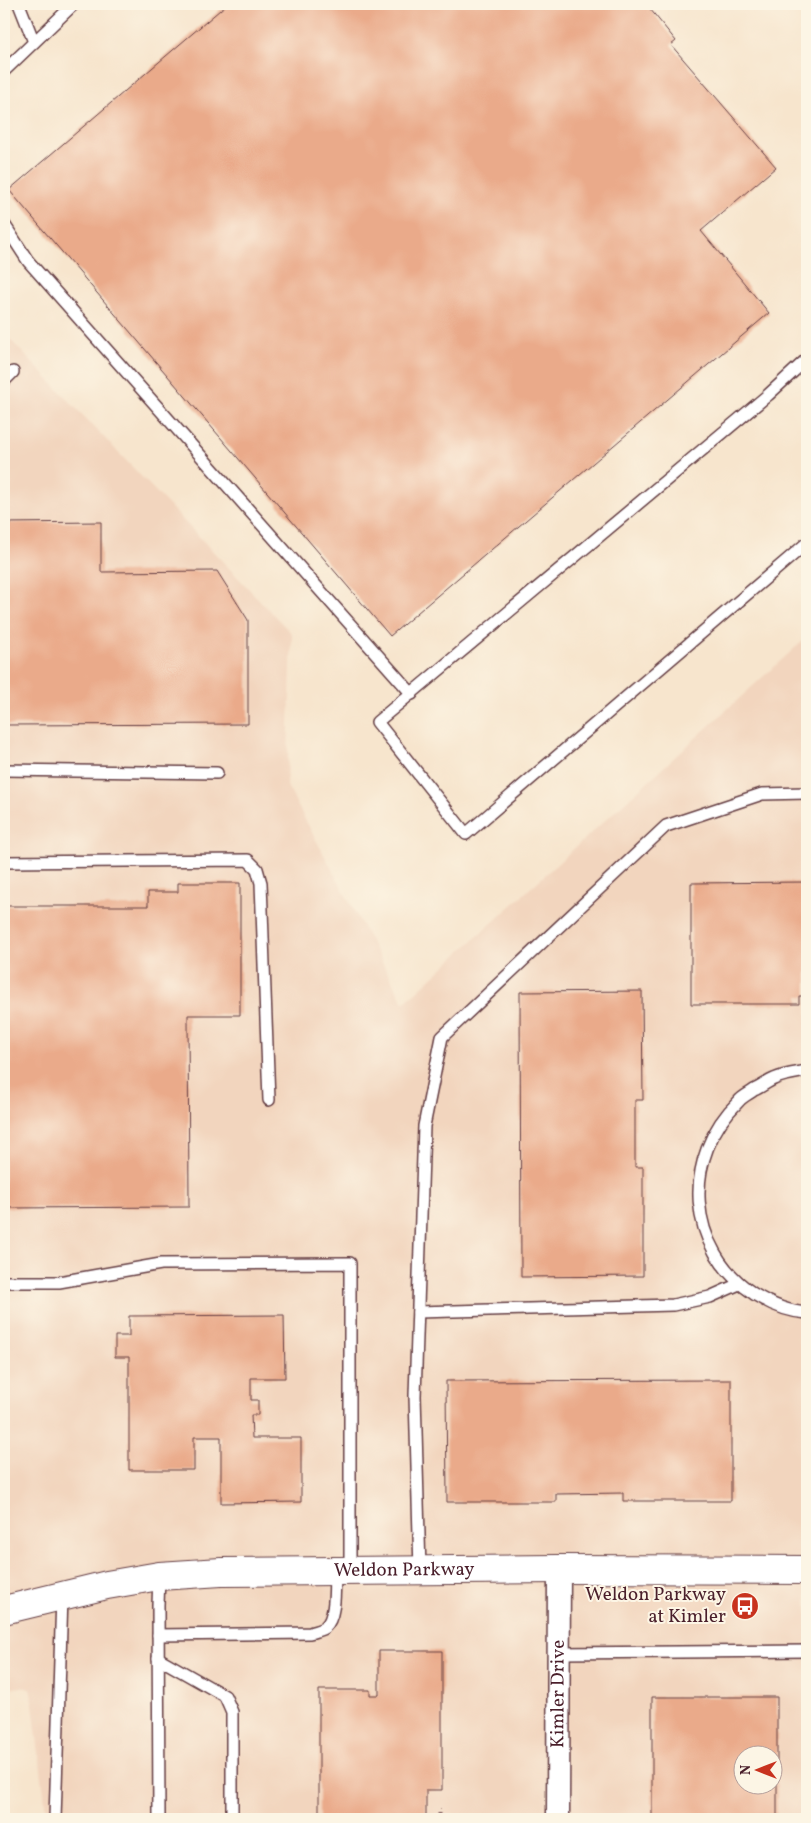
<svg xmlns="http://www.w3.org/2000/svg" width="811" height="1823" viewBox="0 0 811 1823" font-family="Vollkorn,serif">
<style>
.built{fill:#f2d5be;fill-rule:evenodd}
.building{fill:#eaaa8a;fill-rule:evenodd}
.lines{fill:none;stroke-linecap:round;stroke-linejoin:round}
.service-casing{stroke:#643d43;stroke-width:14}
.minor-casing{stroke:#643d43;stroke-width:25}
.tertiary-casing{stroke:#643d43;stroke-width:30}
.path{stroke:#643d43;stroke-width:3;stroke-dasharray:1 4;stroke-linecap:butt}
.service{stroke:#fff;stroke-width:11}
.minor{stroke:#fff;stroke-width:22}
.tertiary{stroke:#fff;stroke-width:28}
.labels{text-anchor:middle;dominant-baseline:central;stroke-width:4;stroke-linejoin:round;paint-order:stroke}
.street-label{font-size:19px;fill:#4a1f2b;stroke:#fcf5e5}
.poi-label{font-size:19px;fill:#4a1f2b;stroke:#fcf5e5;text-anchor:end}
</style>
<rect width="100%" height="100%" fill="#fcf5e5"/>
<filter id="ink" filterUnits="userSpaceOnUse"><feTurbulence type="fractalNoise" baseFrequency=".02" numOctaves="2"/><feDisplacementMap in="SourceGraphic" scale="10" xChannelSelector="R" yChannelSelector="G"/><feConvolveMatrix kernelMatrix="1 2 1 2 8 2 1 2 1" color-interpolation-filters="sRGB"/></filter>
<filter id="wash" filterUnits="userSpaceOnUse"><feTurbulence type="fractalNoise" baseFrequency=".0096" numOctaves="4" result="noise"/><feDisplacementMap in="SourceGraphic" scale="20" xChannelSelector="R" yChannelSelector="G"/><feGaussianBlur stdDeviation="1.12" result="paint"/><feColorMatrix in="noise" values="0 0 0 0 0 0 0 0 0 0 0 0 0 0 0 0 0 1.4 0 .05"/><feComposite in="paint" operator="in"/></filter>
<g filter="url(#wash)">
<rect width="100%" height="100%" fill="#f7e5cd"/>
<path class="built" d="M 4,333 L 292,634 L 287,786 L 404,1003 L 807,637 L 807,1819 L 47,1819 L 31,1688 L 4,1687 ZM 744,1756 L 774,1756 L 774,1786 L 744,1786 Z"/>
<g id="blocks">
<g class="building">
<polygon points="227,4 646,4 676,41 671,45 776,167 701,231 769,313 390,636 9,190"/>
<polygon points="101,522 101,572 217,571 248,620 248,724 4,725 4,523"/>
<polygon points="807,882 807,996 799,996 799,1004 691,1004 691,883"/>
<polygon points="178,883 240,883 240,1015 188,1015 189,1207 4,1208 4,906 148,906 148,892 178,892"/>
<polygon points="642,991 643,1100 635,1100 635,1167 643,1167 643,1276 521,1277 520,992"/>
<polygon points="284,1315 285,1378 251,1378 251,1400 258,1400 258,1415 251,1415 252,1438 301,1438 301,1502 221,1503 221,1437 194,1437 194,1470 129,1470 129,1357 115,1357 115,1336 129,1336 129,1316"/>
<polygon points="731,1380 731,1501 623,1501 623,1493 556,1494 556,1502 447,1502 446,1381"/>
<polygon points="379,1651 442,1651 442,1790 426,1790 426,1819 319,1819 319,1690 370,1690 370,1695 379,1695"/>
<path d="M 652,1697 L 777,1697 L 777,1819 L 652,1819 ZM 744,1756 L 774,1756 L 774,1786 L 744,1786 Z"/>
</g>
</g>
</g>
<g filter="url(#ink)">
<use href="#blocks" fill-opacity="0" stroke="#643d43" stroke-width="1"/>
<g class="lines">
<g class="service-casing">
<g id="service">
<polyline points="19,4 34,42"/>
<polyline points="4,71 74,4"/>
<polyline points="4,224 28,261 412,694"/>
<polyline points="807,359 768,395 377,722 466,834 807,543"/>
<polyline points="4,381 13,372"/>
<polyline points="4,770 217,773"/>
<polyline points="4,862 248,860 257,869 261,883 269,1100"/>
<path d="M 807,1071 C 797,1073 784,1074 774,1079 C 767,1082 761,1087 754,1090 C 749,1094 743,1096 739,1101 C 681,1157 686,1249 754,1294 C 770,1304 789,1312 807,1313"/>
<polyline points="4,1282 59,1282 161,1264 350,1263 350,1570"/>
<polyline points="418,1312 673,1305 710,1297 739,1284"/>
<polyline points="420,1570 415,1396 424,1126 442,1037 666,826 762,794 807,793"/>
<path d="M 158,1635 L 310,1633 C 315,1631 322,1630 325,1627 C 337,1617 334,1585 335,1571"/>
<polyline points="559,1653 807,1651"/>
<polyline points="158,1658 225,1696 232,1712 232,1819"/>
<polyline points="55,1819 62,1596"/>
<polyline points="159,1819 158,1605 159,1576"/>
</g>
</g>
<g class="minor-casing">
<g id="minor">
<path id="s1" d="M 558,1819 L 559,1569"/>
</g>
</g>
<g class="tertiary-casing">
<g id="tertiary">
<path id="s2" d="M 4,1610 L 107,1585 L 159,1576 L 221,1572 L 559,1569 L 807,1570"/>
</g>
</g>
<polyline class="path" points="439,1808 439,1819"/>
<use href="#service" class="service"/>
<use href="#minor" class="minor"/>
<use href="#tertiary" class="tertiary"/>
</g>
</g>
<defs>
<g id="bus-disc" transform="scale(1.4375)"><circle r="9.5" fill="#c8321e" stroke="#fcf5e5"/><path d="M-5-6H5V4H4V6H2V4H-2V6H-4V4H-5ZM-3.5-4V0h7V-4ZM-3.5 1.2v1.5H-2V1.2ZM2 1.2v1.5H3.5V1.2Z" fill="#fff"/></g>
</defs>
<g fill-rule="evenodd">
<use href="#bus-disc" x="745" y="1606"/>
</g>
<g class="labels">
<g class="street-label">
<text stroke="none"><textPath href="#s2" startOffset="404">Weldon Parkway</textPath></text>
<text stroke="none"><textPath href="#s1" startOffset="125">Kimler Drive</textPath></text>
</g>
<g class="poi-label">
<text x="726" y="1595">Weldon Parkway<tspan x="726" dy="22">at Kimler</tspan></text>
</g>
</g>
<rect width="811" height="1823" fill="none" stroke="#fcf5e5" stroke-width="20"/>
<g transform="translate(758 1770) rotate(270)"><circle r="24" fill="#fcf5e5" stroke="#b59f9b"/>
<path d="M0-4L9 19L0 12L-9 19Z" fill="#c8321e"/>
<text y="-8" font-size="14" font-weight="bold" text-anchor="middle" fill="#4a1f2b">N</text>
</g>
</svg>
